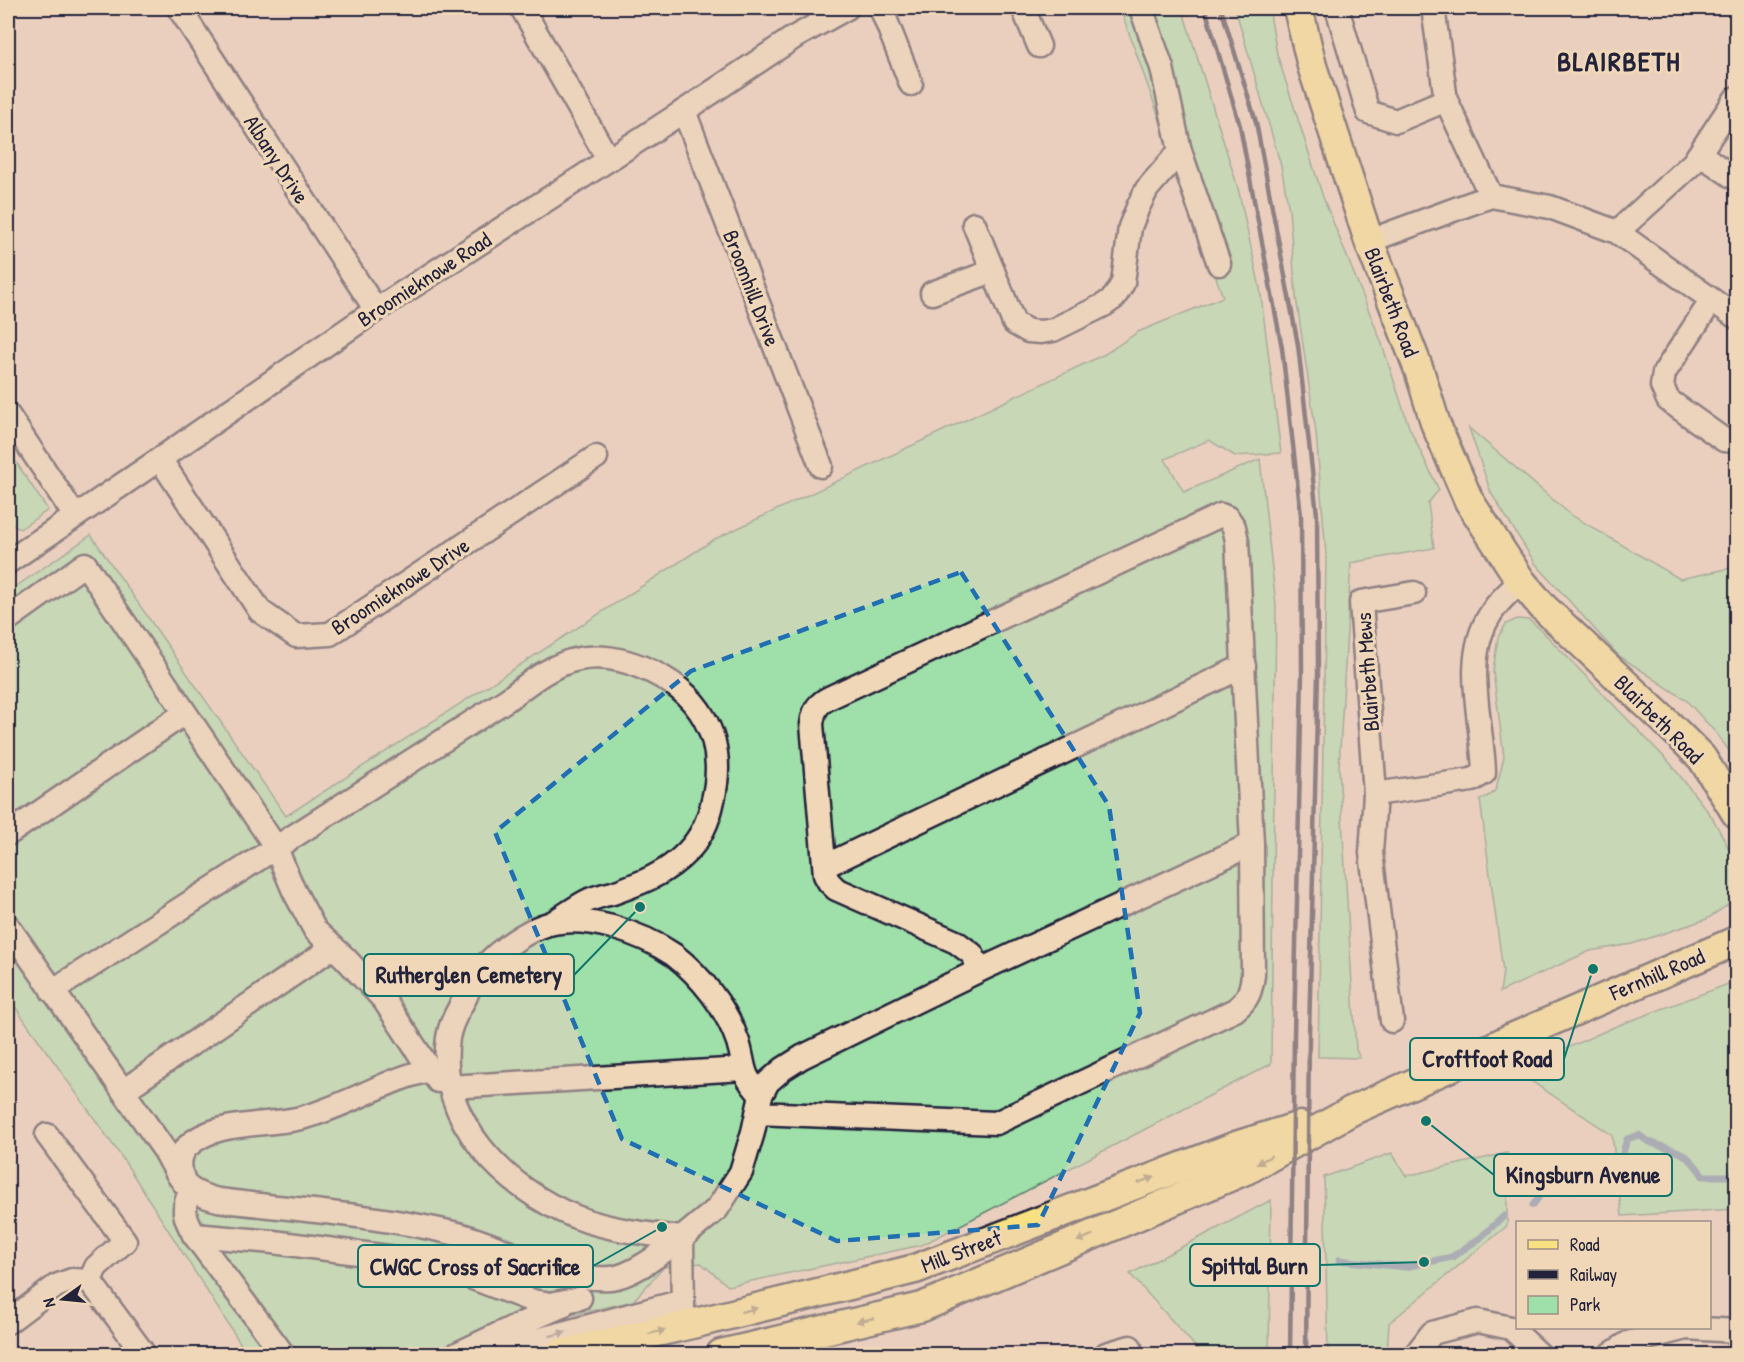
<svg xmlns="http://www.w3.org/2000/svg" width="1744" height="1362" viewBox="0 0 1744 1362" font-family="'Patrick Hand',sans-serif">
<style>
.green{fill:#9fdfa9;stroke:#608072;stroke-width:1.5}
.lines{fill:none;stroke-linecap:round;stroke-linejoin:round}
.stream{stroke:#6483a6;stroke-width:7}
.minor-casing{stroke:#22223b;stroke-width:27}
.major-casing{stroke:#22223b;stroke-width:33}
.minor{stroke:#f0d7b8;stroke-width:22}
.major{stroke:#f9e181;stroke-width:28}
.rail{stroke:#22223b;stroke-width:4.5}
.oneway{fill:#8e825e}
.oneway2{fill:#897c7a}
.marked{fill:none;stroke:#1f6fb2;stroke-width:4.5;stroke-dasharray:12 8;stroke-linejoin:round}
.labels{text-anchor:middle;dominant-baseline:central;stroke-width:6;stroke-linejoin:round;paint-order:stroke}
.street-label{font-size:22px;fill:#22223b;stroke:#f0d7b8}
.district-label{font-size:28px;font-weight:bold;letter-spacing:1.5px;fill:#22223b;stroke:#f0d7b8}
.leader{fill:none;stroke:#0f766e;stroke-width:2}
.callout-dot{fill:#0f766e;stroke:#f0d7b8;stroke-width:2}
.callout{fill:#f0d7b8;stroke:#0f766e;stroke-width:2}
.callout-label{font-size:24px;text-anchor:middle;font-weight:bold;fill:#22223b}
</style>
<rect width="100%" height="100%" fill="#eacfbf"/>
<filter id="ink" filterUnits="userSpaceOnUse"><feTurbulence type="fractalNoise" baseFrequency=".0167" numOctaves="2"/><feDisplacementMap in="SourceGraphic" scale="12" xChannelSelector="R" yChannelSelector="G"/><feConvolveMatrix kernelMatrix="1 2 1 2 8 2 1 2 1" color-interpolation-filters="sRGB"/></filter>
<g filter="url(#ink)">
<g class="green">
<polygon points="1120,8 1182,8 1238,188 1260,288 1281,453 1235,456 1209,440 1165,459 1184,492 1260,459 1276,605 1271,1064 922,1245 728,1286 701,1263 664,1267 633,1301 533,1324 472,1354 247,1354 123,1159 8,997 8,592 91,535 286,816 715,539 1105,354 1138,332 1223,297"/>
<polygon points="1235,8 1269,8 1277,54 1323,197 1381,341 1409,427 1439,490 1428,503 1434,548 1351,563 1339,767 1356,1050 1360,1058 1318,1057 1326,555 1316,433 1296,297 1289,210 1281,166"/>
<polygon points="1469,428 1571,515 1680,579 1736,567 1736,760 1716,733 1686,700 1618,655 1535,563 1491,493"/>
<polygon points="8,450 48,510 20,529 14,526 8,517"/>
<polygon points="1517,619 1529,620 1541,630 1670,763 1712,817 1736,862 1736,891 1729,904 1707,919 1632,944 1590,951 1500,992 1503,971 1480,800 1492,794 1496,789 1504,757 1493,671 1498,637 1506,624"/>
<polygon points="1736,981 1736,1209 1622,1216 1612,1135 1516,1071 1614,1027"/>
<polygon points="1392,1153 1406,1176 1507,1153 1507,1226 1389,1323 1387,1354 1328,1354 1324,1177"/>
<polygon points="1271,1200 1269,1354 1202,1354 1130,1274"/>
</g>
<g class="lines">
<g class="stream">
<path d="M 1533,1205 L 1546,1187 L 1553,1185 L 1569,1191 L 1578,1185 L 1604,1177 L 1614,1171 L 1621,1160 L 1627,1139 L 1639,1135 C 1650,1145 1665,1146 1679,1152 C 1689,1156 1697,1167 1703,1176 L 1728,1176 L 1736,1174"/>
<polyline points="1339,1260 1405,1267 1452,1257 1480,1238 1504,1216"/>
</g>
<g class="minor-casing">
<g id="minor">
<polyline points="179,8 376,310"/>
<polyline points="522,8 608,159"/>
<polyline points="881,8 911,84"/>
<polyline points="1023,8 1039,46"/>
<polyline points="1337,8 1368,112 1396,121 1446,100"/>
<polyline points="1433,8 1446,100 1491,196"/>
<polyline points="684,111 821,466"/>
<polyline points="1180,151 1219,264"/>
<polyline points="1700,154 1736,179"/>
<polyline points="974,224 1014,323 1028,331 1041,332 1053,330 1104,305 1114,298 1123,283 1130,227 1138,207 1147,189 1180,151 1162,68 1141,8"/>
<polyline points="1617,232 1693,163 1736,98"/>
<polyline points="1369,241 1491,196 1550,207 1617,232 1736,317"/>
<polyline points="932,293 993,271"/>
<polyline points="1712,300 1664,373 1662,386 1668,400 1724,440 1736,441"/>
<polyline points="8,415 75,516"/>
<polyline points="160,459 260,611 296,636 330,634 596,457"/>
<polyline points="8,562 160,459 376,310 684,111 793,38 847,8"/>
<polyline points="8,619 85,564 275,846 294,891 315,930 345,958 384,1000 430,1070"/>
<path d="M 1375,794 L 1472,780 L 1484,773 C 1483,723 1461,660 1490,615 C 1498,601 1510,591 1521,581"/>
<polyline points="8,834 185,713"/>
<polyline points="825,866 1244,666"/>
<path d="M 8,926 L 165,1151 C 182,1181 182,1191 218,1200 C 296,1210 377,1215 453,1233 C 506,1245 555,1282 611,1278 C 633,1276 664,1251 682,1238"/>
<path d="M 980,970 L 972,954 L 956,942 L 836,889 L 829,882 L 825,875 L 812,724 C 814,709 818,703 831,697 L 1221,515 L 1228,518 L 1234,527 L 1237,541 L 1252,844"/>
<path d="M 52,991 L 508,699 C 529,683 552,664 579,659 C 599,655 622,659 641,667 C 699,690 728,737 713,800 C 709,820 702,837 687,852 C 666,874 641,883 613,893 C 604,895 595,897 587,901 C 575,907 564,916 552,923"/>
<polyline points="1392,1021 1371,853 1375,794 1361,602 1414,593"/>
<polyline points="450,1087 743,1069"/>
<polyline points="123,1091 333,947"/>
<polyline points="47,1135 125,1241 96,1267 90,1281"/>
<path d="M 184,1182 C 180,1170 177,1157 187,1147 C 214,1119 270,1127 305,1117 C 349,1105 387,1079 430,1070 L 438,1081"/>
<path d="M 191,1190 C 181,1210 184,1216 194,1235 L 283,1354"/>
<polyline points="194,1235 273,1242 412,1260 454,1271 533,1301 551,1304 580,1298"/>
<path d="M 682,1238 C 647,1234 609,1230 576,1217 C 505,1189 436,1119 448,1038 C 450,1023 459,1009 466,996 C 468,991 470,985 474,980 C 488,957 527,928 553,923 C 573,919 593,922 612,927 C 633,933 655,942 674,955 C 701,976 727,1009 738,1042 C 746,1068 740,1073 761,1095"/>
<polyline points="8,1322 56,1286 72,1280 90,1281 144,1354"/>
<path d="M 692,1324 L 683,1311 L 682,1238 L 717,1209 L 741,1172 L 753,1132 L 761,1095 L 768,1082 L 783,1069 L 802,1057 L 980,970 L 1252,844 L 1253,975 C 1251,991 1248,1000 1235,1010 L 996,1123 L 757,1113"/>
<polyline points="1686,1328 1736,1331"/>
<polyline points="457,1354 516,1326 562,1306"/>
<polyline points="504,1354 530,1342 683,1301"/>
<polyline points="1106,1354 1130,1347"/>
<polyline points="1416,1354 1432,1333 1478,1321 1511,1328 1539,1354"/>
<polyline points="1611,1354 1628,1343 1686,1328"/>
</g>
</g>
<g class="major-casing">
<g id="major">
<polyline points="1298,8 1312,66 1369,241 1419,370 1436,425 1469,501 1521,581 1543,607 1669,725 1702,758 1736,813"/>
<polyline points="559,1354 692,1324 915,1269 1239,1145 1300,1126"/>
<polyline points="721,1354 922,1307 1250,1168 1351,1111 1464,1061 1512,1038 1736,941"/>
</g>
</g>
<use href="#minor" class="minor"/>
<use href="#major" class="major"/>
<g class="rail">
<polyline points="1205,8 1240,126 1282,348 1301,516 1302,673 1294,1035 1290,1354"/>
<polyline points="1221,8 1256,122 1298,345 1317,515 1318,673 1309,1035 1306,1354"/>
</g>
</g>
<defs><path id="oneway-solid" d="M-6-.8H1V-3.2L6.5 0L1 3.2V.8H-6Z" transform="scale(1.5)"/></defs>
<g class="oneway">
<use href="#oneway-solid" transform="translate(1264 1160) rotate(150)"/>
<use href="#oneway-solid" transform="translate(1146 1180) rotate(-21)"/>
<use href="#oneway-solid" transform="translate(1085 1238) rotate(157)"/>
<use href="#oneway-solid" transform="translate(749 1310) rotate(-14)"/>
<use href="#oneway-solid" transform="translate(865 1320) rotate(167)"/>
<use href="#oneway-solid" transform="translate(657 1332) rotate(-13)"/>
</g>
<use class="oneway2" href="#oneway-solid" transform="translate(558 1334) rotate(-15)"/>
</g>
<path d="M0 0H1744V1362H0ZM 961,572 L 1109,806 L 1140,1013 L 1038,1225 L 837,1241 L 622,1139 L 495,832 L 691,671 Z" fill="#eacfbf" fill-opacity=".55" fill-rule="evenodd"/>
<path class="marked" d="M 961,572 L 1109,806 L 1140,1013 L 1038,1225 L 837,1241 L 622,1139 L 495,832 L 691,671 Z"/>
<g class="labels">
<g class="street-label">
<text transform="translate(277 159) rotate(57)">Albany Drive</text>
<text transform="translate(424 279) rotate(-33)">Broomieknowe Road</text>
<text transform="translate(752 288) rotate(69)">Broomhill Drive</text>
<text transform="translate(1392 302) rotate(69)">Blairbeth Road</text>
<text transform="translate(400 586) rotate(-33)">Broomieknowe Drive</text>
<text transform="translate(1367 672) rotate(-94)">Blairbeth Mews</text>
<text transform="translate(1659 719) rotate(45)">Blairbeth Road</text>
<text transform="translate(1657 974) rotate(-23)">Fernhill Road</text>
<text transform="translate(961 1251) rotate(-21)">Mill Street</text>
</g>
<g class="district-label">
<text x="1619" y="61">BLAIRBETH</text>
</g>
</g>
<path class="leader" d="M640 907L574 975M1593 969L1564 1059M1426 1121L1494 1175M1424 1262L1320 1265M662 1227L593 1266"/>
<g class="callout-dot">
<circle cx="640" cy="907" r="6"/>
<circle cx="1593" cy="969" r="6"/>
<circle cx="1426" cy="1121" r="6"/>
<circle cx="1424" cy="1262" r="6"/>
<circle cx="662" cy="1227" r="6"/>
</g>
<g class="callout">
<rect x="364" y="954" width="210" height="42" rx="6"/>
<rect x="1410" y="1038" width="154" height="42" rx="6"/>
<rect x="1494" y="1154" width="178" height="42" rx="6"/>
<rect x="1190" y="1244" width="130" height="42" rx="6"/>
<rect x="358" y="1245" width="235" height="42" rx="6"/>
</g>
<g class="callout-label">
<text x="469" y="983">Rutherglen Cemetery</text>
<text x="1487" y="1067">Croftfoot Road</text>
<text x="1583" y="1183">Kingsburn Avenue</text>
<text x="1255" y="1274">Spittal Burn</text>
<text x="475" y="1275">CWGC Cross of Sacrifice</text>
</g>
<rect width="1744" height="1362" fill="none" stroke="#f0d7b8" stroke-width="30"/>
<rect x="15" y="15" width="1714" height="1332" fill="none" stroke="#22223b" stroke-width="2" filter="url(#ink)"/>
<rect x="1516" y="1221" width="195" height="108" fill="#f0d7b8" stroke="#9e8f86" stroke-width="1.5"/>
<rect x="1528" y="1240" width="30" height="9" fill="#f9e181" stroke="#9e8f86" stroke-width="1.5"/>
<text x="1570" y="1251" font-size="18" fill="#22223b">Road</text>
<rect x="1528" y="1270" width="30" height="9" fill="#22223b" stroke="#9e8f86" stroke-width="1.5"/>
<text x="1570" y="1281" font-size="18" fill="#22223b">Railway</text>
<rect x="1528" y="1296" width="30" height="18" fill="#9fdfa9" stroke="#9e8f86" stroke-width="1.5"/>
<text x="1570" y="1311" font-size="18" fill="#22223b">Park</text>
<g transform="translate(63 1299) rotate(255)" stroke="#f0d7b8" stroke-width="4.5" paint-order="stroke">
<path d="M0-4.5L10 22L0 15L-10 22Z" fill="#22223b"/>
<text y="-9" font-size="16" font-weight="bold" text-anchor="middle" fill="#22223b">N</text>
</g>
</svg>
